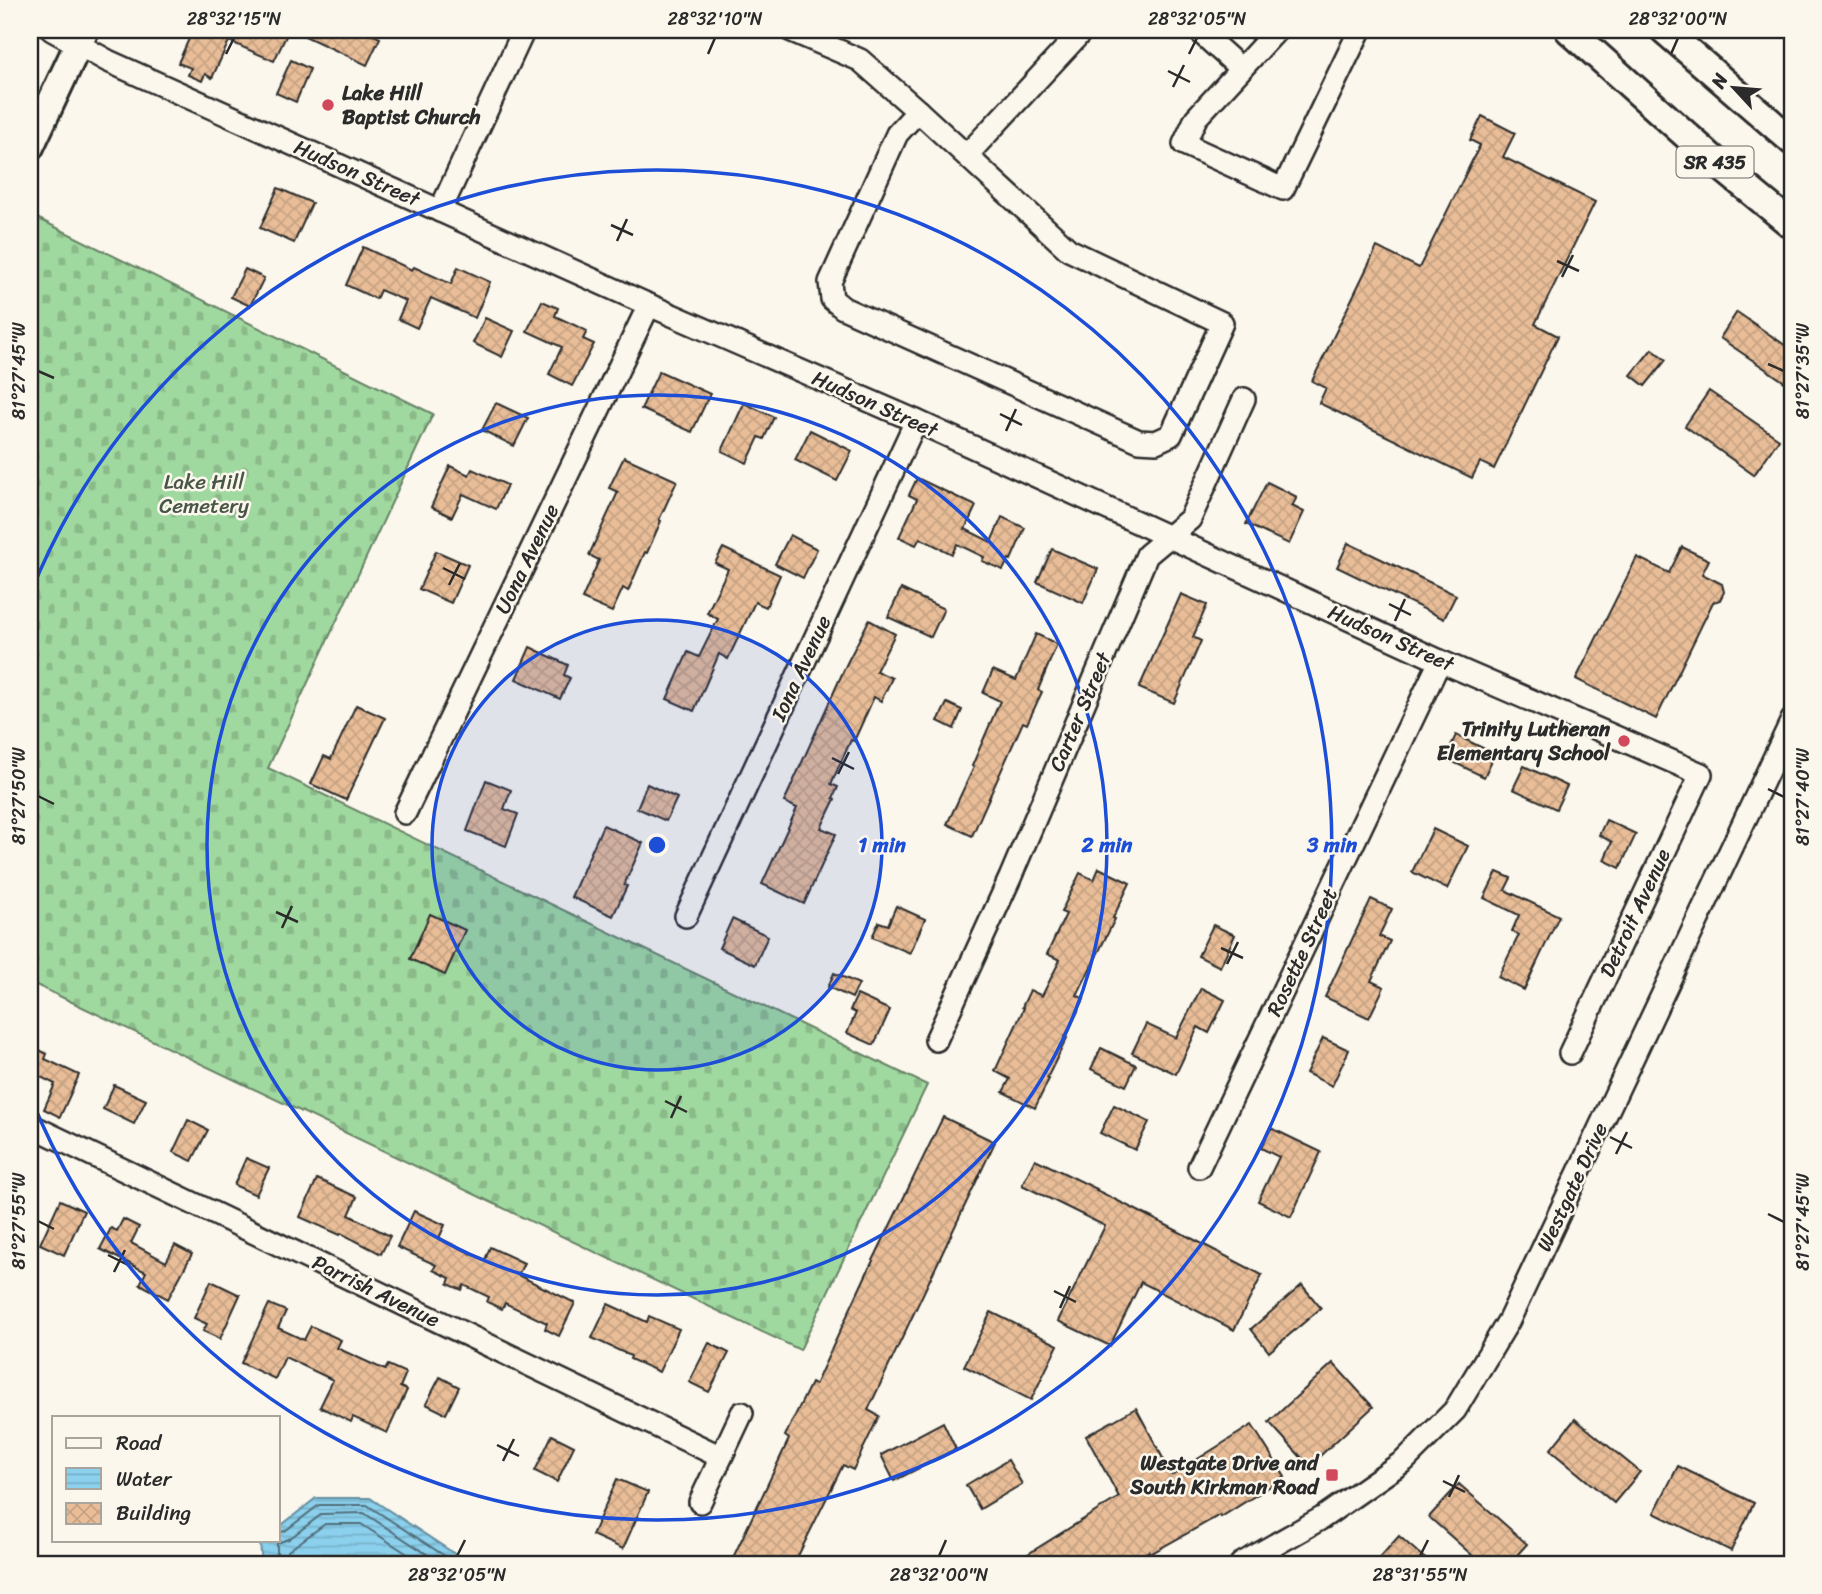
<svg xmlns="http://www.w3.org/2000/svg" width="1822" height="1594" viewBox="0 0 1822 1594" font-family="Sriracha,sans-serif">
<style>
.cemetery{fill:url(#cemetery-stones);stroke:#668265;stroke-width:2}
.water{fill:url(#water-rules);stroke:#658e9f;stroke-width:2}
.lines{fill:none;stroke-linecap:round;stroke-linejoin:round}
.shore{stroke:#516d79;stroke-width:2}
.building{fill:url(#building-cross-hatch);stroke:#2b2b2b;stroke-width:2}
.minor-casing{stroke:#2b2b2b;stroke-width:26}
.major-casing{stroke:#2b2b2b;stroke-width:32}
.minor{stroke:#fbf7ec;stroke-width:21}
.major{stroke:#fbf7ec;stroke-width:26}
.ticks{fill:none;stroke:#2b2b2b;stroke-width:2.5}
.ring{fill:none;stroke:#1d4ed8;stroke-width:3.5}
.poi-dot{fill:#d1495b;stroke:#fbf7ec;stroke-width:2.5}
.labels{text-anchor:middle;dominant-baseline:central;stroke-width:5;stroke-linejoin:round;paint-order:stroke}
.shield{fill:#fbf7ec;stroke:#696865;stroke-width:2}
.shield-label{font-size:19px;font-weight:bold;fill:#2b2b2b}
.poi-label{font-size:21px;font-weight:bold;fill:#2b2b2b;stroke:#fbf7ec;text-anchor:end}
.street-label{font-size:21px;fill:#2b2b2b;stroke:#fbf7ec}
.park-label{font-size:21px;fill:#485648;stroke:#fbf7ec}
.centre{fill:#1d4ed8;stroke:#fbf7ec;stroke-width:3.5}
.ring-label{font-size:21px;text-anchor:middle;font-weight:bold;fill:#1d4ed8;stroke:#fbf7ec;stroke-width:5;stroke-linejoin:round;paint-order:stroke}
.neatline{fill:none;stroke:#2b2b2b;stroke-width:2.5}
.ticks-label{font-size:18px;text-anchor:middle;fill:#2b2b2b}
</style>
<defs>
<pattern id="cemetery-stones" width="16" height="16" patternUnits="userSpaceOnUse" patternTransform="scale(1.75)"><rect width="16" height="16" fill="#a0d99f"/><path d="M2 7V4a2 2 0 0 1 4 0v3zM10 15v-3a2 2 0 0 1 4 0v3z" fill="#8aba89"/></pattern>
<pattern id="water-rules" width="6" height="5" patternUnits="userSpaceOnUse" patternTransform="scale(1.75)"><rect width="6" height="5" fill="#8bd0ed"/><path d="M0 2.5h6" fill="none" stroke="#78b3cb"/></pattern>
<pattern id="building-cross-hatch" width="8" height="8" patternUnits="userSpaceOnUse" patternTransform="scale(1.75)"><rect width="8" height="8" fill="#e8bd98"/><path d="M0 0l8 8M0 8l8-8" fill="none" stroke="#c7a383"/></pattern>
</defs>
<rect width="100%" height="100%" fill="#fbf7ec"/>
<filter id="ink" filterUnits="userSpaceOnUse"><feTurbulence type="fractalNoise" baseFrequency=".0143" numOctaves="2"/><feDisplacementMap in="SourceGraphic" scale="14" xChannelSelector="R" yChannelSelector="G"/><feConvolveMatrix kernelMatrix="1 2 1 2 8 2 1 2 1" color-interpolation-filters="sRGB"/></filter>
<g filter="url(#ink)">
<polygon class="cemetery" points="37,218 433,414 268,768 927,1085 800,1350 30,982 30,234"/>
<polygon class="water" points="316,1498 370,1498 470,1564 262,1564 260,1542 263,1540 278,1540 278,1528"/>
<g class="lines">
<g class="shore">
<polyline points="278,1533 285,1531 319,1505 367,1505 457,1564"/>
<polyline points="277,1564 277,1543 289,1539 322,1514 364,1513 442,1564"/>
<polyline points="288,1564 288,1551 325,1524 361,1524 423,1564"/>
</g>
</g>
<g class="building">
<polygon points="193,30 289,30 274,61 229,41 212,78 205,74 202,81 188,75 191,68 178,63"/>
<polygon points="292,30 363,30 380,38 367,65"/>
<polygon points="291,60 310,69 296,102 276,93"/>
<polygon points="1482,116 1515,133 1503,157 1595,202 1535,324 1558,336 1494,469 1480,462 1472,478 1319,403 1326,388 1312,381 1377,247 1419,268 1480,145 1470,140"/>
<polygon points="278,188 312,203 294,243 260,228"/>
<polygon points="363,247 412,270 414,267 451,284 458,267 490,282 475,318 431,298 417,328 398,319 406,301 380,290 376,299 346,285"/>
<polygon points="245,269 264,278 250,306 231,297"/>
<polygon points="542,301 558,308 555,316 587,331 583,339 594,344 572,386 549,374 562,347 527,331"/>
<polygon points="1737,312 1792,350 1792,387 1720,338"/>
<polygon points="485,318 514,331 502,357 473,343"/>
<polygon points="1652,349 1666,360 1645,386 1631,375"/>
<polygon points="659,371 710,394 692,432 641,409"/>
<polygon points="1709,391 1779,439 1754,475 1685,426"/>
<polygon points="496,403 528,418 514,446 482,430"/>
<polygon points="744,403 774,417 764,439 759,437 747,463 722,451"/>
<polygon points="810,430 852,451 837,481 795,460"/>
<polygon points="624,457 677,481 659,520 661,521 647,553 645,552 628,591 623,588 612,612 582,599 599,560 589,555 618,492 609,488"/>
<polygon points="450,466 469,475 472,469 507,485 496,509 463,494 452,517 431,507"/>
<polygon points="917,478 976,506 965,529 991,542 1002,517 1025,528 1011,560 1009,559 1003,570 982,561 984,557 957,544 952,554 920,538 916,545 899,537 917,499 909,495"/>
<polygon points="1267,482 1297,497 1292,506 1304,512 1289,544 1246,524"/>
<polygon points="790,535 817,549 803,578 775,564"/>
<polygon points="1348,543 1456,595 1444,619 1337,567"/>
<polygon points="1682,547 1709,560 1702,574 1722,584 1724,592 1720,600 1713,602 1656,719 1576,679 1637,557 1669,573"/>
<polygon points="723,548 780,575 766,607 755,602 728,659 719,654 694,711 667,699 688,652 699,657 718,619 707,613 728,569 715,563"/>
<polygon points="1052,549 1098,569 1083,603 1037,582"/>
<polygon points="436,551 468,565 451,603 419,589"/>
<polygon points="901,589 944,609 931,637 888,617"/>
<polygon points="1181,594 1207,605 1193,637 1201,641 1174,703 1139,688"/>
<polygon points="869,620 895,634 876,671 892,678 881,701 874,697 854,741 851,740 831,784 838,787 833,798 835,799 821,828 836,834 804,904 762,884 797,808 784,802 847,663"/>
<polygon points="1036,634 1057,644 1038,690 1042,692 1027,724 1023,722 972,836 947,824 974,767 972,766 1000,701 983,693 993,670 1016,680"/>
<polygon points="530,647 568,665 564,675 570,678 560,699 516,679"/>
<polygon points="947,703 962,710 954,729 938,721"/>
<polygon points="356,705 385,718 346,800 311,784 324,756 331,759"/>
<polygon points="1456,735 1495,754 1484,777 1445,758"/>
<polygon points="1524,766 1567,786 1556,809 1513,789"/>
<polygon points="486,780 511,790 504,809 518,814 506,846 467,831"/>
<polygon points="647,784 677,798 666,821 637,808"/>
<polygon points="1606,820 1636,834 1620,868 1604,860 1612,842 1599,835"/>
<polygon points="603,825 643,843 624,885 627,886 613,916 571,897"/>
<polygon points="1433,829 1468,846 1447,889 1412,872"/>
<polygon points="1099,868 1130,883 1113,918 1115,919 1077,995 1084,999 1065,1037 1067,1038 1047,1078 1049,1079 1035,1108 1003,1092 1010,1079 995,1071 1024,1008 1022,1007 1030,990 1042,996 1060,960 1047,954 1066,914 1061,912 1080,873 1094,880"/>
<polygon points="1497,872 1511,878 1505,890 1559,916 1524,990 1498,977 1519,935 1512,931 1519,915 1484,898"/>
<polygon points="1371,899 1392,909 1379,936 1390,941 1371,981 1384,987 1369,1018 1325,997"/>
<polygon points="896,906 925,919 910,953 872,937 879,922 888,925"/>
<polygon points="430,914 465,930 445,975 410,959"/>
<polygon points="732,919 768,936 755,965 719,948"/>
<polygon points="1213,925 1235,935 1220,967 1198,956"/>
<polygon points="834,973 859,984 852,998 828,987"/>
<polygon points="1201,988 1225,1000 1209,1033 1198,1027 1176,1074 1132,1053 1146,1024 1176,1038"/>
<polygon points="857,995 890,1010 874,1045 847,1033 856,1013 850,1010"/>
<polygon points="1323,1038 1349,1050 1332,1086 1306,1073"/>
<polygon points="30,1045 47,1054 45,1059 79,1075 60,1117 44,1109 55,1084 37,1075 30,1088"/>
<polygon points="1101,1048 1136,1065 1126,1086 1091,1069"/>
<polygon points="114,1085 146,1100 134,1124 103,1109"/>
<polygon points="1114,1105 1149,1122 1135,1150 1100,1133"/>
<polygon points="943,1117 995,1142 868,1410 879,1416 853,1470 843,1465 794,1564 730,1564 789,1439 785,1436 811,1383 815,1385 866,1275"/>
<polygon points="188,1120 208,1130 192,1161 173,1152"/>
<polygon points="1271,1128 1321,1152 1291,1217 1258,1201 1279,1157 1261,1148"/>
<polygon points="246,1158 269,1168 256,1195 234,1185"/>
<polygon points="1035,1159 1097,1189 1096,1190 1168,1226 1262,1275 1234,1330 1141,1282 1110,1346 1058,1321 1105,1226 1022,1185"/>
<polygon points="317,1179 357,1197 349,1215 390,1236 381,1254 341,1233 340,1235 300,1217"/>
<polygon points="60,1200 84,1211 64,1255 40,1244"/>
<polygon points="414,1211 445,1225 439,1238 485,1260 490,1247 524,1263 518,1275 575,1303 559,1336 545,1329 547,1323 505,1303 502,1309 487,1302 489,1297 464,1285 462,1290 448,1284 450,1278 433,1270 436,1265 397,1247"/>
<polygon points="123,1219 139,1227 131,1243 166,1262 175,1245 192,1254 168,1299 140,1284 146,1272 100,1249 111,1228 117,1231"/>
<polygon points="211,1281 240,1295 220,1339 203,1331 207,1324 194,1318"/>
<polygon points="1302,1285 1321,1308 1269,1352 1251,1329"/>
<polygon points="269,1304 286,1311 278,1328 304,1340 311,1326 341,1340 337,1348 385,1370 388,1365 406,1373 400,1387 407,1390 387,1433 353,1417 351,1422 320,1407 333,1380 285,1357 275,1379 241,1363"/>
<polygon points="608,1304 647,1322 649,1316 679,1329 659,1372 630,1359 631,1356 592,1338"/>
<polygon points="991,1312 1058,1345 1031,1400 964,1366"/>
<polygon points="709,1343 729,1353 709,1392 689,1382"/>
<polygon points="1333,1363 1373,1407 1309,1466 1269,1422"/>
<polygon points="440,1377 459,1387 446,1414 426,1404"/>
<polygon points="1136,1408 1172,1475 1252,1425 1285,1477 1221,1517 1220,1515 1150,1554 1149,1551 1127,1564 1012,1564 1119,1497 1086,1436"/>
<polygon points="1575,1419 1640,1472 1614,1503 1550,1450"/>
<polygon points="943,1422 956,1449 894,1481 881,1455"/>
<polygon points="552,1435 574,1446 557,1482 535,1471"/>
<polygon points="1008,1460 1022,1484 980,1509 966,1485"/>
<polygon points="1678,1466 1754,1503 1731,1551 1654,1513"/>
<polygon points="617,1479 648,1492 623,1549 592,1535"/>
<polygon points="1459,1484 1527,1544 1509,1564 1482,1564 1429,1517"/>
<polygon points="1399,1536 1431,1564 1374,1564"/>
</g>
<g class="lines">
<g class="minor-casing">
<g id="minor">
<polyline points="52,30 108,61 649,305 916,421 1440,661 1701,774 1570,1053"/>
<polyline points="790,30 860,60 918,111"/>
<polyline points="1198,30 1241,69"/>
<polyline points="1277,30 1196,118 1184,144 1283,189 1360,30"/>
<polygon points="918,111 1069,250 1222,323 1171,435 1156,442 1139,441 843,308 832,299 830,282 897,134"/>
<polyline points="967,155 1083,30"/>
<polyline points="440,211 524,30"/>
<polyline points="405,813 649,305"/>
<polyline points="686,916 916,421"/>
<polyline points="936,1040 1010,878 1147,555 1190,519 1244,399"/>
<polyline points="30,1125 721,1457"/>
<polyline points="1199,1167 1440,661"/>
<polyline points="700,1502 742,1413"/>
<polyline points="1241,1564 1322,1518 1404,1461 1455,1410 1509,1320 1792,720"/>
</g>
</g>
<g class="major-casing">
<g id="major">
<polyline points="1569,30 1724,169 1792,225"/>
<polyline points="1664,30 1792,141"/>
<polyline points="30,147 85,30"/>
</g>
</g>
<use href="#minor" class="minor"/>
<use href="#major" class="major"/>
</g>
</g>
<path class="ticks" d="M 226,54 L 234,38M 708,54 L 715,38M 1189,54 L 1197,38M 1671,54 L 1678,38M 1168,71 L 1190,82M 1173,87 L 1184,65M 611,225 L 633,235M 617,241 L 627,219M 1557,261 L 1579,271M 1562,277 L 1573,255M 1768,364 L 1784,371M 38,371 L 54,378M 1000,414 L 1022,425M 1006,431 L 1016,409M 443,568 L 465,579M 449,585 L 460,563M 1389,604 L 1411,615M 1395,621 L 1405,599M 832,758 L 854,769M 838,774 L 849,752M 1768,789 L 1784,797M 38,796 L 54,804M 276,912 L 298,922M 282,928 L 292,906M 1221,948 L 1243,958M 1227,964 L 1238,942M 665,1101 L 687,1112M 671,1118 L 681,1096M 1610,1137 L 1632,1148M 1616,1154 L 1627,1132M 1768,1214 L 1784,1222M 38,1221 L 54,1229M 108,1255 L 130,1266M 114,1272 L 125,1250M 1054,1291 L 1076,1302M 1060,1308 L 1070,1286M 497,1445 L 519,1456M 503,1461 L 514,1439M 1443,1481 L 1465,1492M 1449,1497 L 1459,1475M 457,1556 L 465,1540M 939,1556 L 946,1540M 1420,1556 L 1428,1540"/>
<circle cx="657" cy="845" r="225" fill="#1d4ed8" fill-opacity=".12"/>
<g class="ring">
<circle cx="657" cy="845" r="225"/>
<circle cx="657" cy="845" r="450"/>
<path d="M31 592A675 675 0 1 1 31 1098"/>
</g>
<g class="poi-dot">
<circle cx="328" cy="105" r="7"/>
<circle cx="1624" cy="741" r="7"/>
<rect x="1325" y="1468" width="14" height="14" rx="3.5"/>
</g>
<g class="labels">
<rect class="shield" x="1676.5" y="146.5" width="77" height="31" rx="5"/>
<g class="shield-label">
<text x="1715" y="162">SR 435</text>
</g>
<g class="poi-label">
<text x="342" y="93" text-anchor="start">Lake Hill<tspan x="342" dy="24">Baptist Church</tspan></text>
<text x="1610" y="729">Trinity Lutheran<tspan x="1610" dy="24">Elementary School</tspan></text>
<text x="1318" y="1463">Westgate Drive and<tspan x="1318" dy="24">South Kirkman Road</tspan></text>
</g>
<g class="street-label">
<text transform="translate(357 173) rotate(24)">Hudson Street</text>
<text transform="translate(875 404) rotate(24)">Hudson Street</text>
<text transform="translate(527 559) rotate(-64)">Uona Avenue</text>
<text transform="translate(1391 638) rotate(24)">Hudson Street</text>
<text transform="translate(801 668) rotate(-65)">Iona Avenue</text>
<text transform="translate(1080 712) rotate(-67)">Carter Street</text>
<text transform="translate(1635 913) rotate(-65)">Detroit Avenue</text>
<text transform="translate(1302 952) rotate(-65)">Rosette Street</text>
<text transform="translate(1572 1187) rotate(-65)">Westgate Drive</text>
<text transform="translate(376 1291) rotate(26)">Parrish Avenue</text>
</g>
<g class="park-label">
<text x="204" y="482">Lake Hill<tspan x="204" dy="24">Cemetery</tspan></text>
</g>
</g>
<circle cx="657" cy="845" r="10" class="centre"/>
<g class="ring-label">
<text x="882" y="852">1 min</text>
<text x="1107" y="852">2 min</text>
<text x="1332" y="852">3 min</text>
</g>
<rect width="1822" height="1594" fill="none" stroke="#fbf7ec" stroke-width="77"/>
<rect x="52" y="1416" width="228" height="126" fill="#fbf7ec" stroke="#a8a59f" stroke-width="2"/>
<rect x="66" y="1438" width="35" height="10" fill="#fbf7ec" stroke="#a8a59f" stroke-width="2"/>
<text x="116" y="1450" font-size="21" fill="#2b2b2b">Road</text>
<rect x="66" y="1468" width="35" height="21" fill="url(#water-rules)" stroke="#a8a59f" stroke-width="2"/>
<text x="116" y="1486" font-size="21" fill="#2b2b2b">Water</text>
<rect x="66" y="1503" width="35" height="21" fill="url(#building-cross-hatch)" stroke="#a8a59f" stroke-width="2"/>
<text x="116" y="1520" font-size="21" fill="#2b2b2b">Building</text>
<g transform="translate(1734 88) rotate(296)" stroke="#fbf7ec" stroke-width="5" paint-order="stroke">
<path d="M0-5L12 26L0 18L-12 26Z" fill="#2b2b2b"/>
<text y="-10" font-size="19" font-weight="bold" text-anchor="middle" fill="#2b2b2b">N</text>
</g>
<rect x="38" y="38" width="1746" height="1518" class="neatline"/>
<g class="ticks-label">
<text x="234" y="25">28°32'15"N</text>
<text x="715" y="25">28°32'10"N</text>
<text x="1197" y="25">28°32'05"N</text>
<text x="1678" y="25">28°32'00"N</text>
<text transform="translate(19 371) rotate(-90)" y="6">81°27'45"W</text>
<text transform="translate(1803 371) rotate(-90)" y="6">81°27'35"W</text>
<text transform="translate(19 796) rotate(-90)" y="6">81°27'50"W</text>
<text transform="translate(1803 797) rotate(-90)" y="6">81°27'40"W</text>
<text transform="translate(19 1221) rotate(-90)" y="6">81°27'55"W</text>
<text transform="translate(1803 1222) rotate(-90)" y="6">81°27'45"W</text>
<text x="457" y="1581">28°32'05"N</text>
<text x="939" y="1581">28°32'00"N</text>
<text x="1420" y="1581">28°31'55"N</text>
</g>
</svg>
